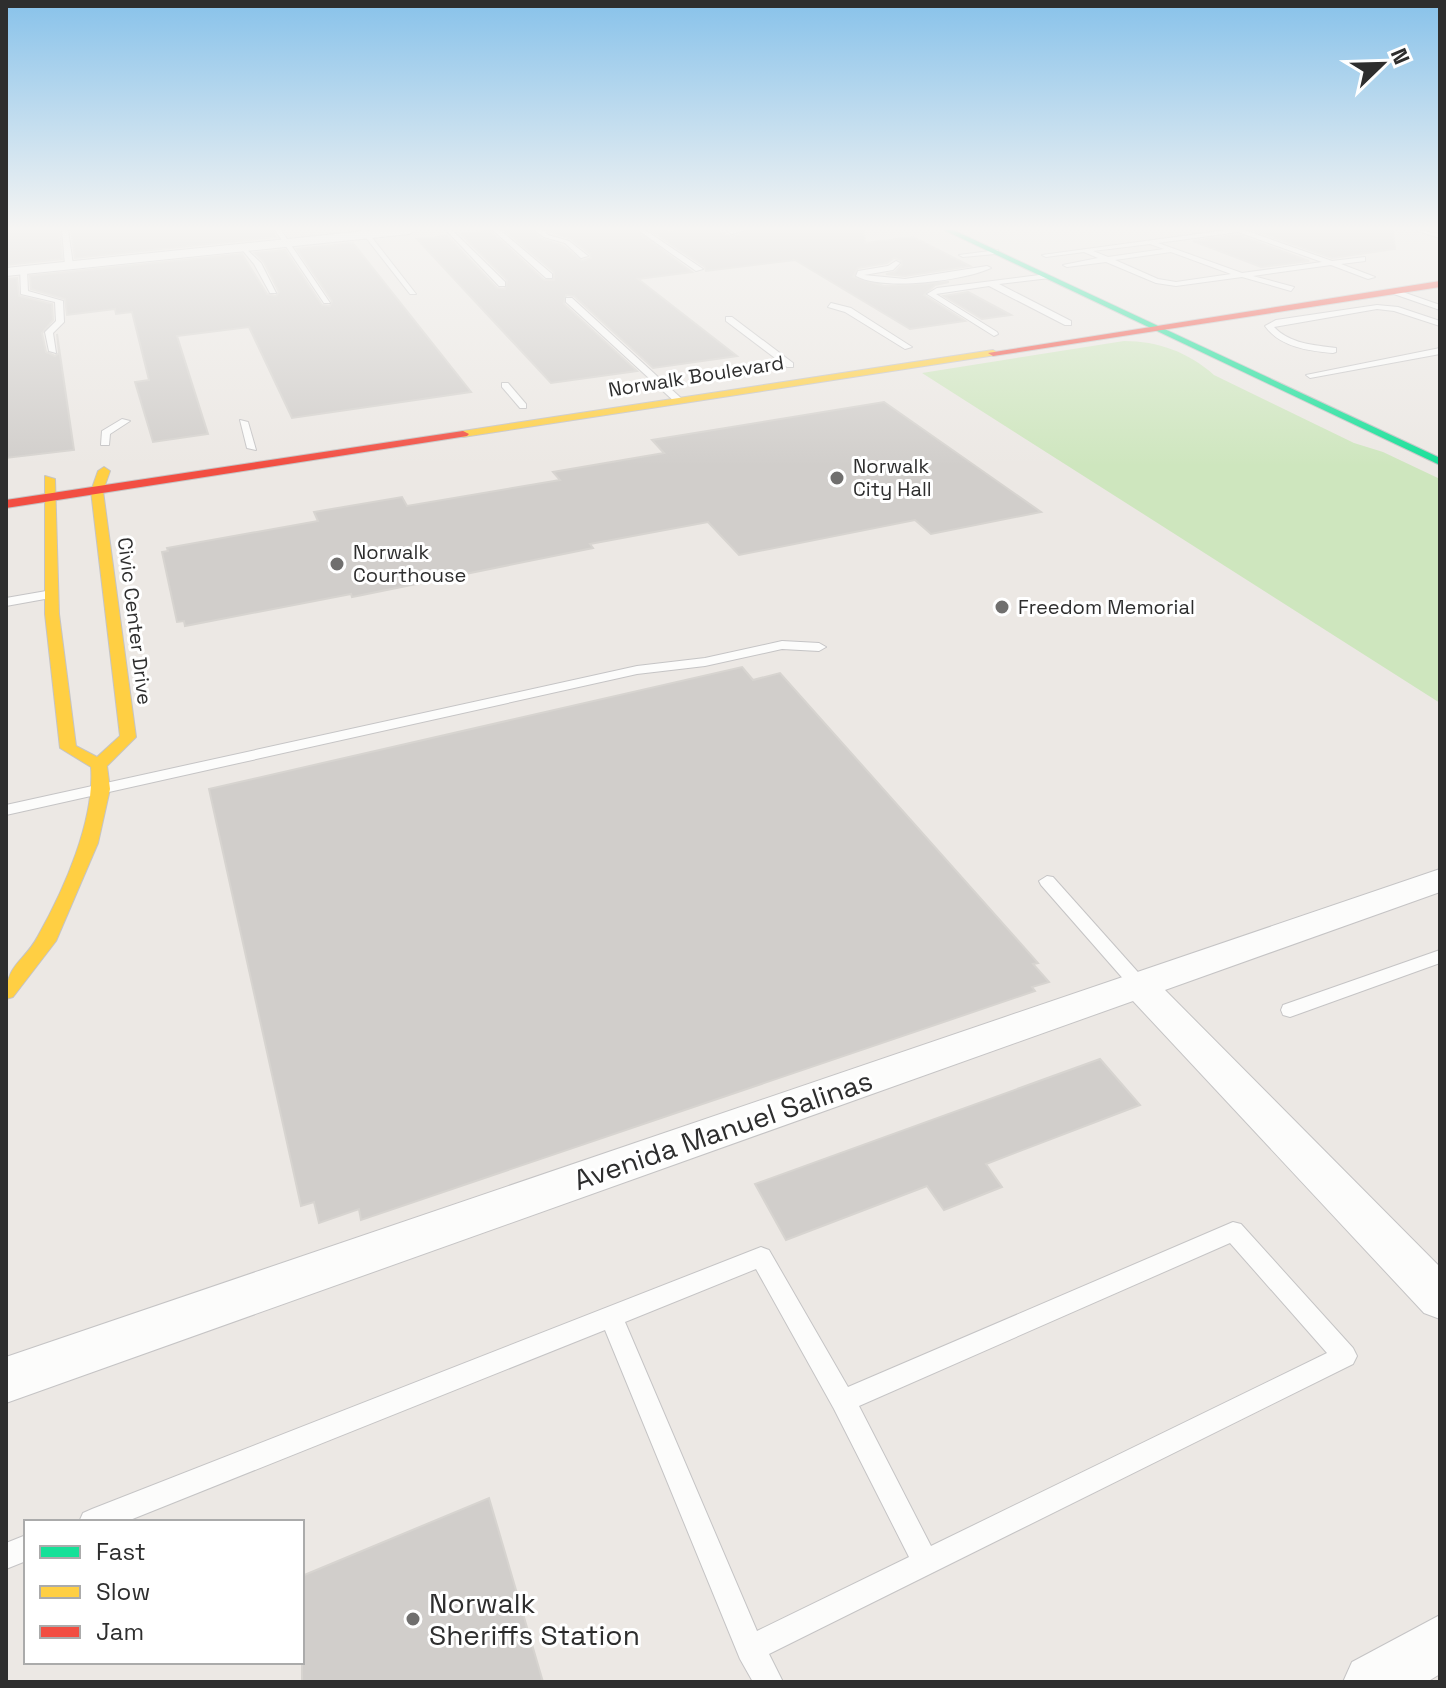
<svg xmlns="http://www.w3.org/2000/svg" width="1446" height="1688" viewBox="0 0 1446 1688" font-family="'Space Grotesk',sans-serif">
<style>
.green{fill:#cee6be}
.building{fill:#d1cecb;stroke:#d7d4d0;stroke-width:2}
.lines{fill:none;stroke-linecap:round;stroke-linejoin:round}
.lane-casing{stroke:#c5c4c5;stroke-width:2}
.street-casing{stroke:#c5c4c5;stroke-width:2}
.fast-casing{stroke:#c5c4c5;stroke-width:2}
.slow-casing{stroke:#c5c4c5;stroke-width:2}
.jam-casing{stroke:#c5c4c5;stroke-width:2}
.lane{fill:#fcfcfb;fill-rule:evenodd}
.street{fill:#fcfcfb;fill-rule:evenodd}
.fast{fill:#16e098;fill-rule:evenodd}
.slow{fill:#ffcf43;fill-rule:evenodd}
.jam{fill:#f24e42;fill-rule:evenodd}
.poi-dot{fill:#706f6e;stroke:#fff;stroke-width:3}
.labels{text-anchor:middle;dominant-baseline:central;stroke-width:6;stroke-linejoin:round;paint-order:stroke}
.far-street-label{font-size:20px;fill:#2e2e2e;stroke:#fff}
.far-poi-label{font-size:20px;fill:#2e2e2e;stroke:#fff;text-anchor:start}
.near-street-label{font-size:28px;fill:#2e2e2e;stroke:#fff}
.near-poi-label{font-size:28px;fill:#2e2e2e;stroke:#fff;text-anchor:start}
</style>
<rect width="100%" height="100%" fill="#ece8e4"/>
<path class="green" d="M 1124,341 C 1158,341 1188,352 1214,375 L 1354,443 L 1383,452 L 1440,479 L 1440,703 L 922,373 Z"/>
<g class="building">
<polygon points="6,230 59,230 62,259 6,265"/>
<polygon points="71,230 272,230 276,237 75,258"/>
<polygon points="504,230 532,230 542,239 563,246 582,261 591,258 590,254 571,239 546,230 635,230 692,272 638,279 737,356 653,368 574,296 566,295 564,304 637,371 551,383 417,239 447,236 497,288 505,289 507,280 461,234 490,231 544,280 554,280 554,272"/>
<polygon points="650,230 670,232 713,230 733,237 749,230 864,230 865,243 913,237 970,266 905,276 886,274 895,272 902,265 901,260 894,258 887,263 858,268 853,277 884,286 949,282 935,285 924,295 965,321 910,329 795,260 706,271 705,267"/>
<polygon points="1252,230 1393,230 1395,249 1332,258"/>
<polygon points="1238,235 1309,261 1261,267 1193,241"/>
<polygon points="353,243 471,392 292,418 249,327 177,336 208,434 153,442 135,382 149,380 132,312 116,314 115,309 67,315 65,299 31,289 30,276 242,254 267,294 276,296 279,292 264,262 255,253 285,250 322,305 330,306 332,301 297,249"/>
<polygon points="17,278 19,296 52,304 53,320 42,333 46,352 55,356 59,353 57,334 74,450 6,458 6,279"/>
<polygon points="968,292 1011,315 982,319 944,296"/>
<polygon points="884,402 1041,512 931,534 915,520 739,555 708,522 590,544 593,548 352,597 351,594 185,626 184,621 177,622 162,552 168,551 167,548 318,521 314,512 402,497 407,506 560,480 553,472 664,453 652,440"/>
<polygon points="742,667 753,680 780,673 1038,963 1033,964 1049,982 1032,987 1035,991 361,1220 359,1209 319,1223 314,1202 301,1206 209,789"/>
<polygon points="1100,1059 1140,1105 986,1164 1002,1187 944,1210 927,1186 786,1240 755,1184"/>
<polygon points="489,1498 543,1682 302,1682 302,1576"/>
</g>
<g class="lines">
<g class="lane-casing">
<g id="lane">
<polygon points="62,230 68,230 73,265 69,267 65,265"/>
<polygon points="275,230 281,230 330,303 324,303"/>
<polygon points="360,230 366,230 416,294 410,294"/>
<polygon points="446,230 452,230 505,282 505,286 499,286"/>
<polygon points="493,230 500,230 552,274 552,278 546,278"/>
<polygon points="535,230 542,230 548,235 569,241 588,256 581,258 565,243 544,237"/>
<polygon points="638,230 645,230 703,269 696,271"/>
<path d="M 1227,230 L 1244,230 L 1332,261 L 1365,257 L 1365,261 L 1341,264 L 1375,277 L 1368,279 L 1331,265 L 1253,276 L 1294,287 L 1291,291 L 1242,277 L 1176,286 L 1156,283 L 1106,262 L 1067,267 L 1063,265 L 1098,258 L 1084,252 L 1046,257 L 1042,255 ZM 1238,232 L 1322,262 L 1242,273 L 1158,243 ZM 1150,244 L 1164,249 L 1108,257 L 1093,251 ZM 1171,252 L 1231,274 L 1176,282 L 1158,279 L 1115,260 Z"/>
<polygon points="1417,230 1440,234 1440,238 1418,231"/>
<polygon points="239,246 243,246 261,263 276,293 270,293 254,264"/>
<polygon points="998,250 995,254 963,257 959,255"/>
<path d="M 896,261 L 900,263 L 893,270 L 864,275 L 905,279 L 987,266 L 991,268 C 963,281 883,291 856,276 L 858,271 L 888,266 Z"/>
<polygon points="20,268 27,270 28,291 63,301 64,322 53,333 56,353 49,351 45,332 56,321 55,302 21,294"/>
<polygon points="1047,274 1050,278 999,284 1071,321 1071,325 1065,325 989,286 936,294 997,332 998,334 994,336 927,294 937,288"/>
<polygon points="1394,289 1440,305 1440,310 1391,293"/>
<polygon points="566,298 572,298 682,399 682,403 676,403 566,302"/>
<polygon points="831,303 851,308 912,347 905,349 845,312 828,307"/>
<path d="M 1377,305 L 1398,307 L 1440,321 L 1440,326 L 1394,311 L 1377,309 L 1274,327 C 1290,344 1314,345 1336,348 L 1336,352 L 1333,353 C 1309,351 1280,347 1265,326 L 1276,320 Z"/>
<polygon points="726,317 732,317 793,363 793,367 787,367 726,321"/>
<polygon points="1440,348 1440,354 1310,378 1306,375"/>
<polygon points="502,383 508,383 526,404 526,408 520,408 502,387"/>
<polygon points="122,419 130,421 110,434 109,445 101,445 102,431"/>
<polygon points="240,420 248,422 256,450 247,448"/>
<polygon points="52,590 58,594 56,597 6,606 6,598"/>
<polygon points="782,641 819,643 826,647 819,651 782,649 705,666 637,674 6,815 6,805 637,666 705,658"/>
<polygon points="1047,876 1053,877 1145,980 1148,985 1145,990 1133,990 1041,885 1039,881"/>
<polygon points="1440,950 1440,963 1290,1017 1283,1015 1281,1010 1283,1005"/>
<path d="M 1233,1222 L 1241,1224 L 1353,1348 L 1357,1356 L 1353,1364 L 769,1654 L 783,1682 L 753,1682 L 740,1659 L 605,1330 L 125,1522 L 79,1522 L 83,1513 L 92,1509 L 761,1247 L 769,1250 L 848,1387 ZM 1230,1243 L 1327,1353 L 931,1546 L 859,1406 ZM 756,1269 L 834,1409 L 909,1557 L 757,1631 L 625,1322 Z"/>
<polygon points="26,1535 26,1561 6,1569 6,1543"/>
</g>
</g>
<g class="street-casing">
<g id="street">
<polygon points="374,230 416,230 409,234 6,276 6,268"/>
<polygon points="726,230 746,230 732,234"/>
<polygon points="1440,869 1440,892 1165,990 1440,1267 1440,1319 1424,1313 1133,1001 6,1403 6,1357"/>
<polygon points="1440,1615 1440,1674 1427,1682 1343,1682 1352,1662"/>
</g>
</g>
<g class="fast-casing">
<polygon id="fast" points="944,230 953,230 1440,458 1440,465"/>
</g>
<g class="slow-casing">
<g id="slow">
<polygon points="993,350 998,353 996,355 463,437 457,434 463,431"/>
<path d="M 104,467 L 110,471 L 103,491 L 136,737 L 107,766 L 110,789 L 98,843 L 56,941 L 13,997 L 6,999 C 6,963 23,964 38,936 C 64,890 95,820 91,767 L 60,748 L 45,614 L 45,476 L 55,479 L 59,614 L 76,746 L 97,757 L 120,736 L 91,491 L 98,471 Z"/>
</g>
</g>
<g class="jam-casing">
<g id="jam">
<polygon points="1440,281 1440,287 993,356 988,353"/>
<polygon points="463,431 469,434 467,436 6,508 6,500"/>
</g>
</g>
<use href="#lane" class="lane"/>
<use href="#street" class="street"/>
<use href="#fast" class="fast"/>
<use href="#slow" class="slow"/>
<use href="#jam" class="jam"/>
</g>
<linearGradient id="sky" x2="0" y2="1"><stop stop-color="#88c2ea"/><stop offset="0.49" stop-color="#f6f5f3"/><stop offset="1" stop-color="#f6f5f3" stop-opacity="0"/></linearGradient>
<rect width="1446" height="466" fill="url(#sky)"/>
<g class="poi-dot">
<circle cx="837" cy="478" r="8"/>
<circle cx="337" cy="564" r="8"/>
<circle cx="1002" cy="607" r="8"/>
<circle cx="413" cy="1619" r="8"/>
</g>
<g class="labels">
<g class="far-street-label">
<text transform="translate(696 376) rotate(-9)">Norwalk Boulevard</text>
<text transform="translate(135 621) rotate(83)">Civic Center Drive</text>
</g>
<g class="far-poi-label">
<text x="853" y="466">Norwalk<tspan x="853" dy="23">City Hall</tspan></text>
<text x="353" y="552">Norwalk<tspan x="353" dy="23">Courthouse</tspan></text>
<text x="1018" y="607">Freedom Memorial</text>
</g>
<g class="near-street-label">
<text transform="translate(723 1130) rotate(-19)">Avenida Manuel Salinas</text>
</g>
<g class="near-poi-label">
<text x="429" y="1603">Norwalk<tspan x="429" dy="32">Sheriffs Station</tspan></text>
</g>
</g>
<rect width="1446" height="1688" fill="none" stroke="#2e2e2e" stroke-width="16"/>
<rect x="24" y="1520" width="280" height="144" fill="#ffffff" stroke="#ababab" stroke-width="2"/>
<rect x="40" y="1546" width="40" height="12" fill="#16e098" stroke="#ababab" stroke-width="2"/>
<text x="96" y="1560" font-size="24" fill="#2e2e2e">Fast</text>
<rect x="40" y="1586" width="40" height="12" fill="#ffcf43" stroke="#ababab" stroke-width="2"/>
<text x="96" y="1600" font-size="24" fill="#2e2e2e">Slow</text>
<rect x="40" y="1626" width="40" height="12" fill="#f24e42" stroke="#ababab" stroke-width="2"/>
<text x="96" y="1640" font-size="24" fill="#2e2e2e">Jam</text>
<g transform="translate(1382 64) rotate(67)" stroke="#ffffff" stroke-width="6" paint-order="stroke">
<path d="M0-6L14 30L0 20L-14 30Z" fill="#2e2e2e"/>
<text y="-12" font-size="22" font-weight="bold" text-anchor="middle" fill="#2e2e2e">N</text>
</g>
</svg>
